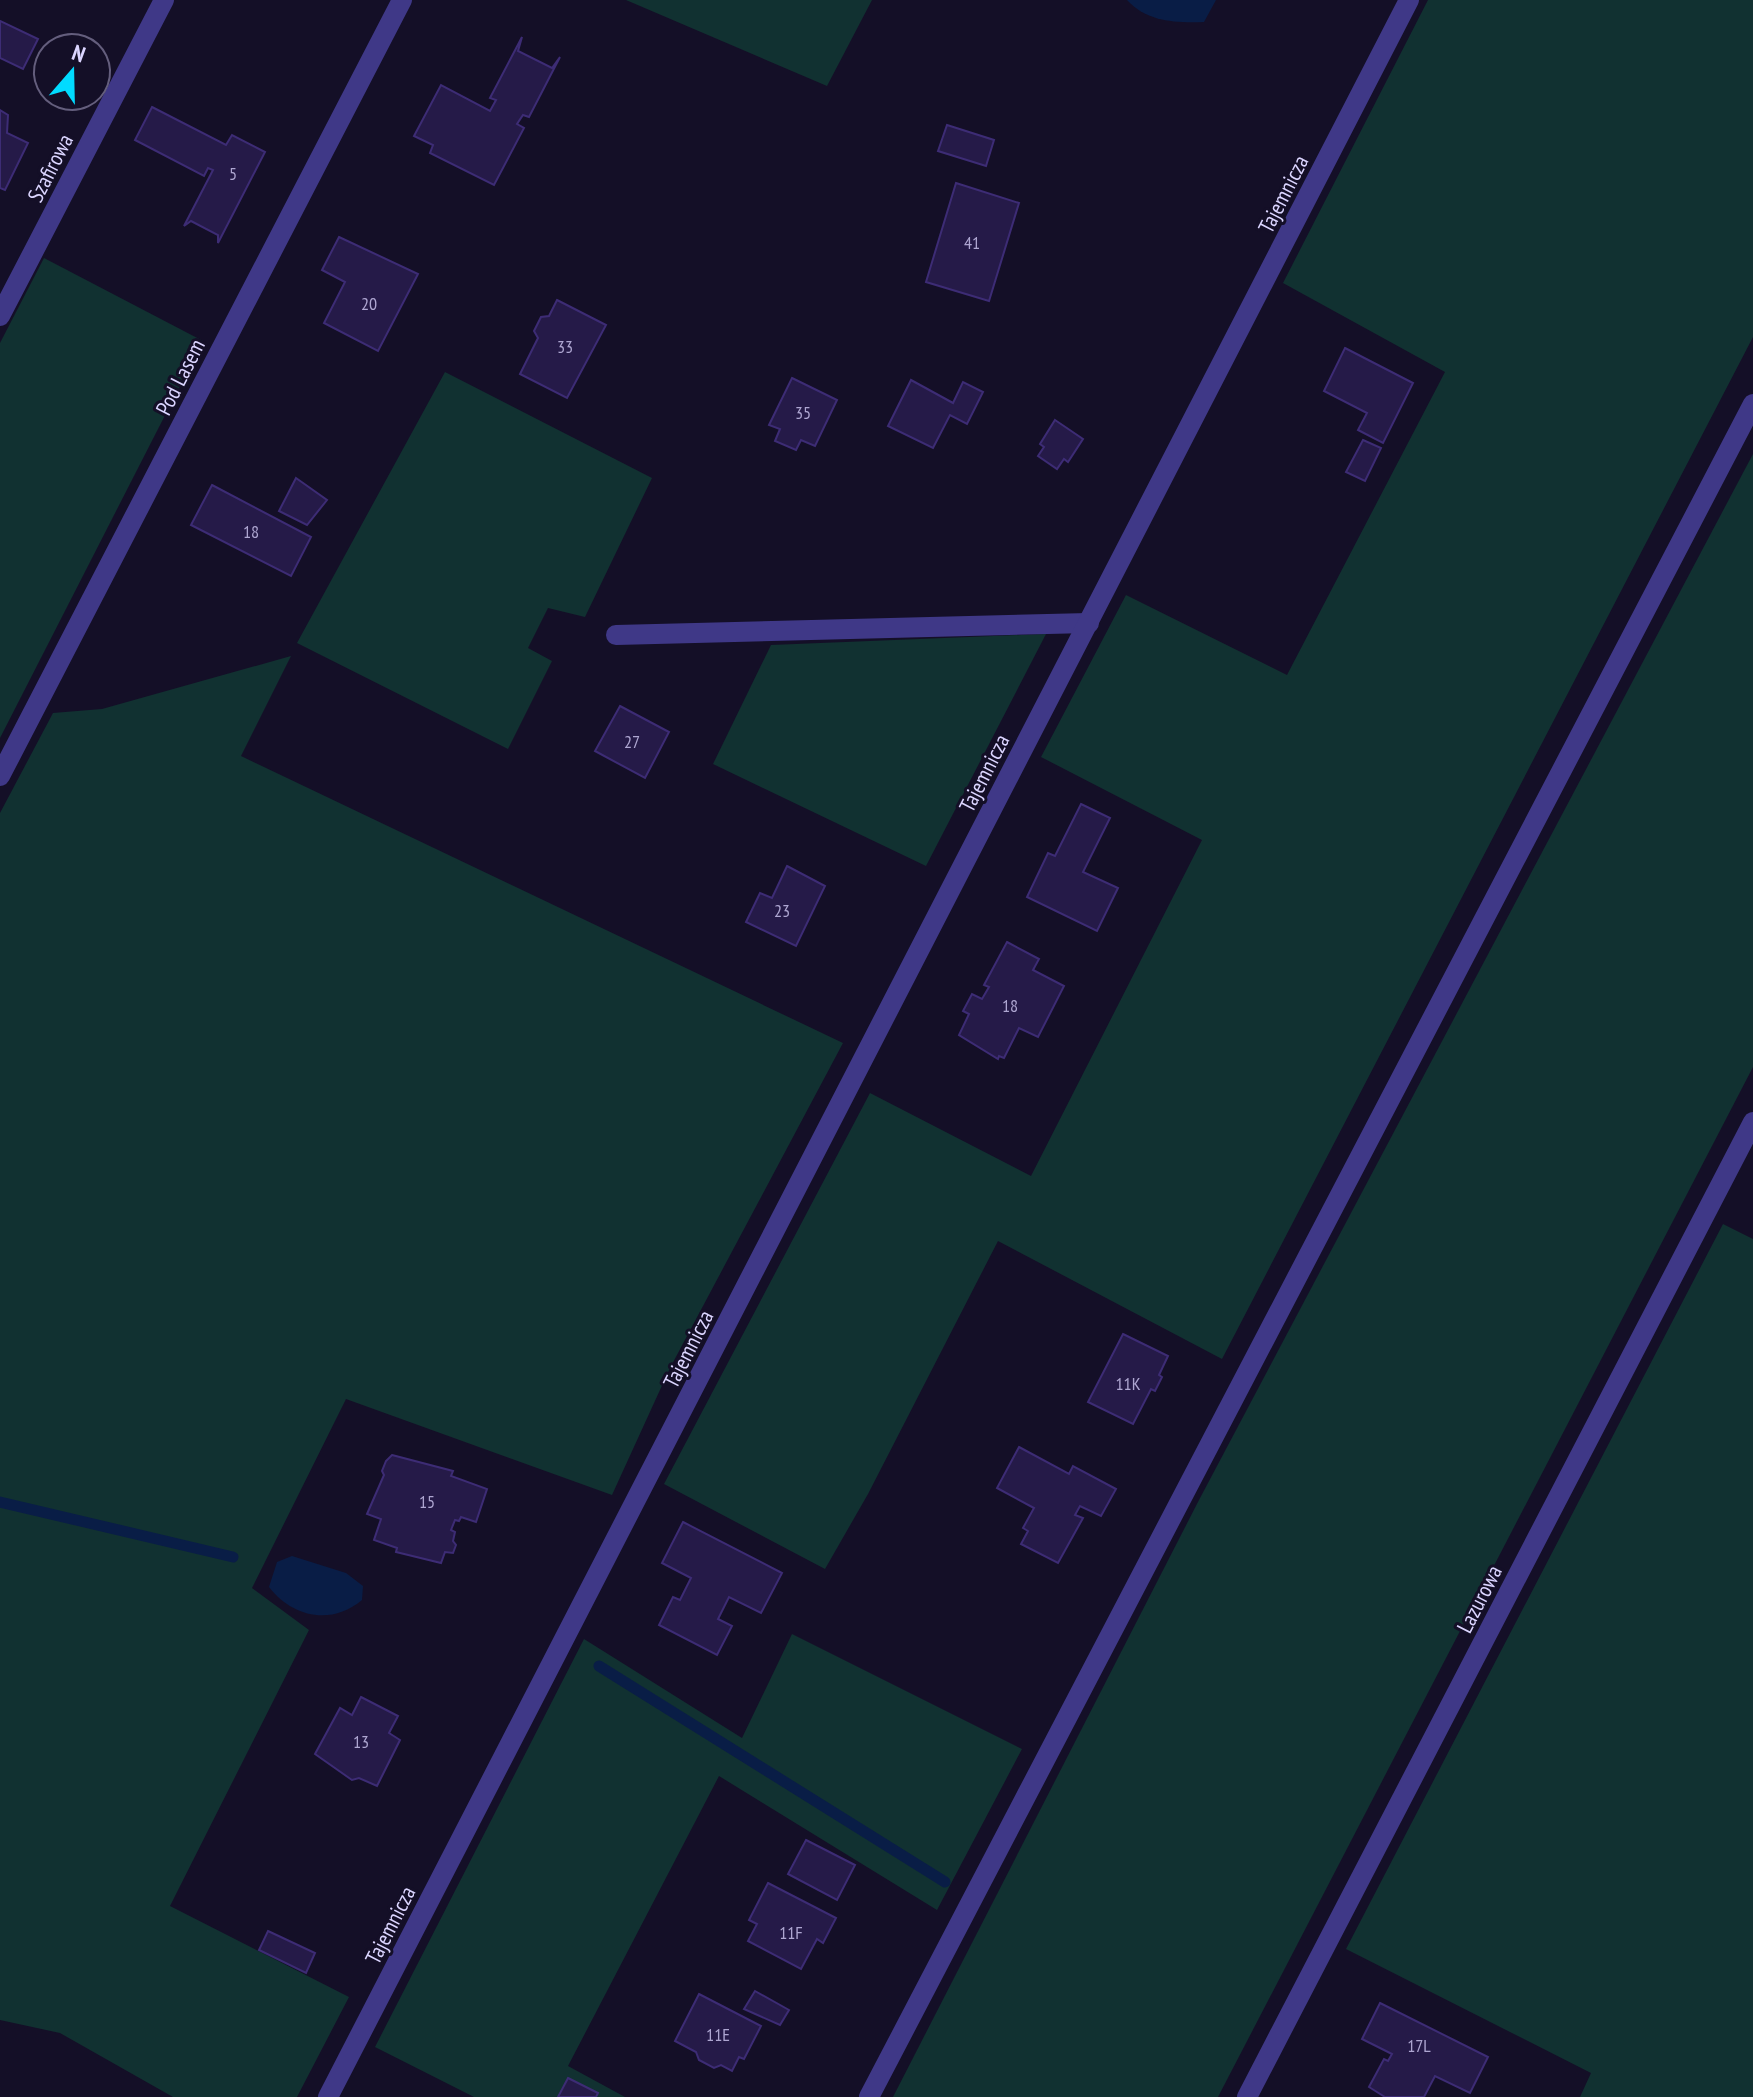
<svg xmlns="http://www.w3.org/2000/svg" width="1753" height="2097" viewBox="0 0 1753 2097" font-family="'PT Sans Narrow',sans-serif">
<style>
.green{fill:#113131}
.water{fill:#091d46}
.lines{fill:none;stroke-linecap:round;stroke-linejoin:round}
.stream{stroke:#091d46;stroke-width:11}
.building{fill:#251a48;stroke:#3d2c75;stroke-width:2}
.service{stroke:#3f3887;stroke-width:20}
.minor{stroke:#3f3887;stroke-width:20}
.labels{text-anchor:middle;dominant-baseline:central;stroke-width:6;stroke-linejoin:round;paint-order:stroke}
.number-label{font-size:18px;fill:#aea6d1}
.street-label{font-size:22px;fill:#dbd5ff;stroke:#140f27}
</style>
<rect width="100%" height="100%" fill="#140f27"/>
<g class="green">
<polygon points="626,0 872,0 827,86"/>
<polygon points="1428,0 1753,0 1753,337 1222,1359 998,1241 868,1494 825,1569 664,1484 870,1093 1031,1176 1202,840 1041,757 1126,595 1287,675 1445,372 1283,283"/>
<polygon points="44,258 203,341 0,738 0,343"/>
<polygon points="445,372 652,478 585,617 548,608 528,648 552,661 508,749 297,643"/>
<polygon points="1753,454 1753,1067 1218,2097 893,2097 1199,1500"/>
<polygon points="1046,634 926,866 713,764 771,645"/>
<polygon points="291,656 241,756 843,1043 670,1368 612,1495 346,1399 252,1588 309,1630 170,1906 349,1997 297,2097 173,2097 60,2033 0,2020 0,813 53,713 102,709"/>
<polygon points="1723,1224 1753,1239 1753,2097 1580,2097 1591,2073 1346,1949"/>
<polygon points="792,1634 1022,1749 937,1910 719,1776 568,2066 625,2097 474,2097 375,2047 584,1639 742,1738"/>
</g>
<g class="water">
<path d="M 1127,0 L 1216,0 L 1204,22 C 1176,23 1147,22 1127,0 Z"/>
<path d="M 292,1556 L 346,1573 L 363,1586 L 362,1600 C 331,1626 292,1617 269,1587 L 277,1562 Z"/>
</g>
<g class="lines">
<g class="stream">
<polyline points="0,1502 233,1557"/>
<polyline points="599,1666 945,1882"/>
</g>
</g>
<g class="building">
<polygon points="0,21 38,39 23,69 0,58"/>
<polygon points="522,37 518,51 552,68 560,57 529,117 523,115 517,124 524,128 494,185 430,153 433,145 414,136 441,85 490,111 496,100 490,98"/>
<polygon points="152,107 226,145 232,135 265,152 218,243 218,235 191,221 184,226 213,170 208,168 204,176 135,140"/>
<polygon points="0,110 8,115 7,133 28,143 5,190 0,188"/>
<polygon points="947,125 994,140 986,166 938,151"/>
<polygon points="956,183 1019,203 989,301 926,282"/>
<polygon points="339,237 418,274 378,351 324,323 345,282 322,270"/>
<polygon points="557,300 606,325 567,398 520,374 538,338 534,331 541,317 549,316"/>
<polygon points="1345,348 1413,383 1383,443 1358,430 1367,413 1324,391"/>
<polygon points="792,378 837,400 815,446 801,440 796,450 775,441 780,429 769,425"/>
<polygon points="911,380 953,403 963,382 983,392 967,424 950,415 933,448 888,426"/>
<polygon points="1055,420 1083,439 1068,462 1064,459 1057,469 1038,456 1044,447 1040,444"/>
<polygon points="1363,440 1381,448 1365,481 1346,472"/>
<polygon points="296,478 327,500 307,525 279,511"/>
<polygon points="212,485 311,537 291,576 191,525"/>
<polygon points="620,706 669,732 645,778 595,751"/>
<polygon points="1081,804 1110,818 1083,872 1118,888 1097,931 1027,897 1048,853 1055,856"/>
<polygon points="787,866 825,886 796,946 746,922 760,893 772,898"/>
<polygon points="1007,942 1039,959 1033,970 1064,986 1038,1037 1019,1028 1004,1058 999,1056 998,1059 959,1035 969,1014 963,1011 972,994 982,999 989,987 984,985"/>
<polygon points="1123,1334 1168,1356 1159,1375 1162,1377 1155,1391 1151,1389 1133,1424 1088,1402"/>
<polygon points="1019,1447 1069,1474 1073,1466 1116,1489 1101,1516 1080,1506 1075,1515 1083,1518 1058,1563 1021,1544 1028,1531 1023,1528 1034,1508 997,1488"/>
<polygon points="392,1455 453,1471 451,1476 487,1489 476,1522 461,1517 459,1521 455,1520 451,1530 455,1532 453,1541 456,1545 453,1553 445,1552 441,1563 396,1552 397,1548 374,1540 381,1519 367,1514 384,1475 382,1471 386,1461"/>
<polygon points="683,1522 782,1573 761,1613 729,1597 718,1619 732,1626 717,1655 659,1625 673,1597 680,1600 691,1578 662,1563"/>
<polygon points="361,1697 398,1716 389,1733 400,1740 377,1786 359,1778 352,1780 315,1754 340,1708 352,1715"/>
<polygon points="806,1840 855,1865 837,1900 788,1874"/>
<polygon points="768,1883 836,1918 823,1943 817,1939 801,1969 748,1941 757,1924 749,1920"/>
<polygon points="268,1931 315,1953 306,1973 259,1950"/>
<polygon points="755,1991 789,2010 780,2025 744,2009"/>
<polygon points="699,1994 761,2026 744,2059 739,2057 732,2071 721,2065 714,2068 699,2060 696,2052 675,2041"/>
<polygon points="1380,2003 1488,2057 1470,2093 1435,2076 1424,2097 1385,2097 1369,2087 1384,2059 1388,2061 1392,2054 1362,2039"/>
<polygon points="568,2078 598,2093 596,2097 558,2097"/>
</g>
<g class="lines">
<polyline class="service" points="869,2097 1753,404"/>
<g class="minor">
<polyline points="0,316 164,0"/>
<polyline points="616,635 1089,623"/>
<polyline points="0,776 402,0"/>
<polyline points="328,2097 1409,0"/>
<polyline points="1247,2097 1753,1122"/>
</g>
</g>
<g class="labels">
<g class="number-label">
<text x="233" y="173">5</text>
<text x="972" y="242">41</text>
<text x="369" y="303">20</text>
<text x="565" y="346">33</text>
<text x="803" y="412">35</text>
<text x="251" y="531">18</text>
<text x="632" y="741">27</text>
<text x="782" y="910">23</text>
<text x="1010" y="1005">18</text>
<text x="1128" y="1383">11K</text>
<text x="427" y="1501">15</text>
<text x="361" y="1741">13</text>
<text x="791" y="1932">11F</text>
<text x="718" y="2034">11E</text>
<text x="1419" y="2045">17L</text>
</g>
<g class="street-label">
<text transform="translate(50 168) rotate(-63)">Szafirowa</text>
<text transform="translate(1283 194) rotate(-63)">Tajemnicza</text>
<text transform="translate(180 377) rotate(-63)">Pod Lasem</text>
<text transform="translate(984 773) rotate(-63)">Tajemnicza</text>
<text transform="translate(688 1349) rotate(-63)">Tajemnicza</text>
<text transform="translate(1479 1599) rotate(-63)">Lazurowa</text>
<text transform="translate(390 1925) rotate(-63)">Tajemnicza</text>
</g>
</g>
<g transform="translate(72 72) rotate(20)"><circle r="38" fill="#140f27" stroke="#645e7d" stroke-width="2"/>
<path d="M0-6L14 30L0 20L-14 30Z" fill="#01dbff"/>
<text y="-12" font-size="22" font-weight="bold" text-anchor="middle" fill="#dbd5ff">N</text>
</g>
</svg>
